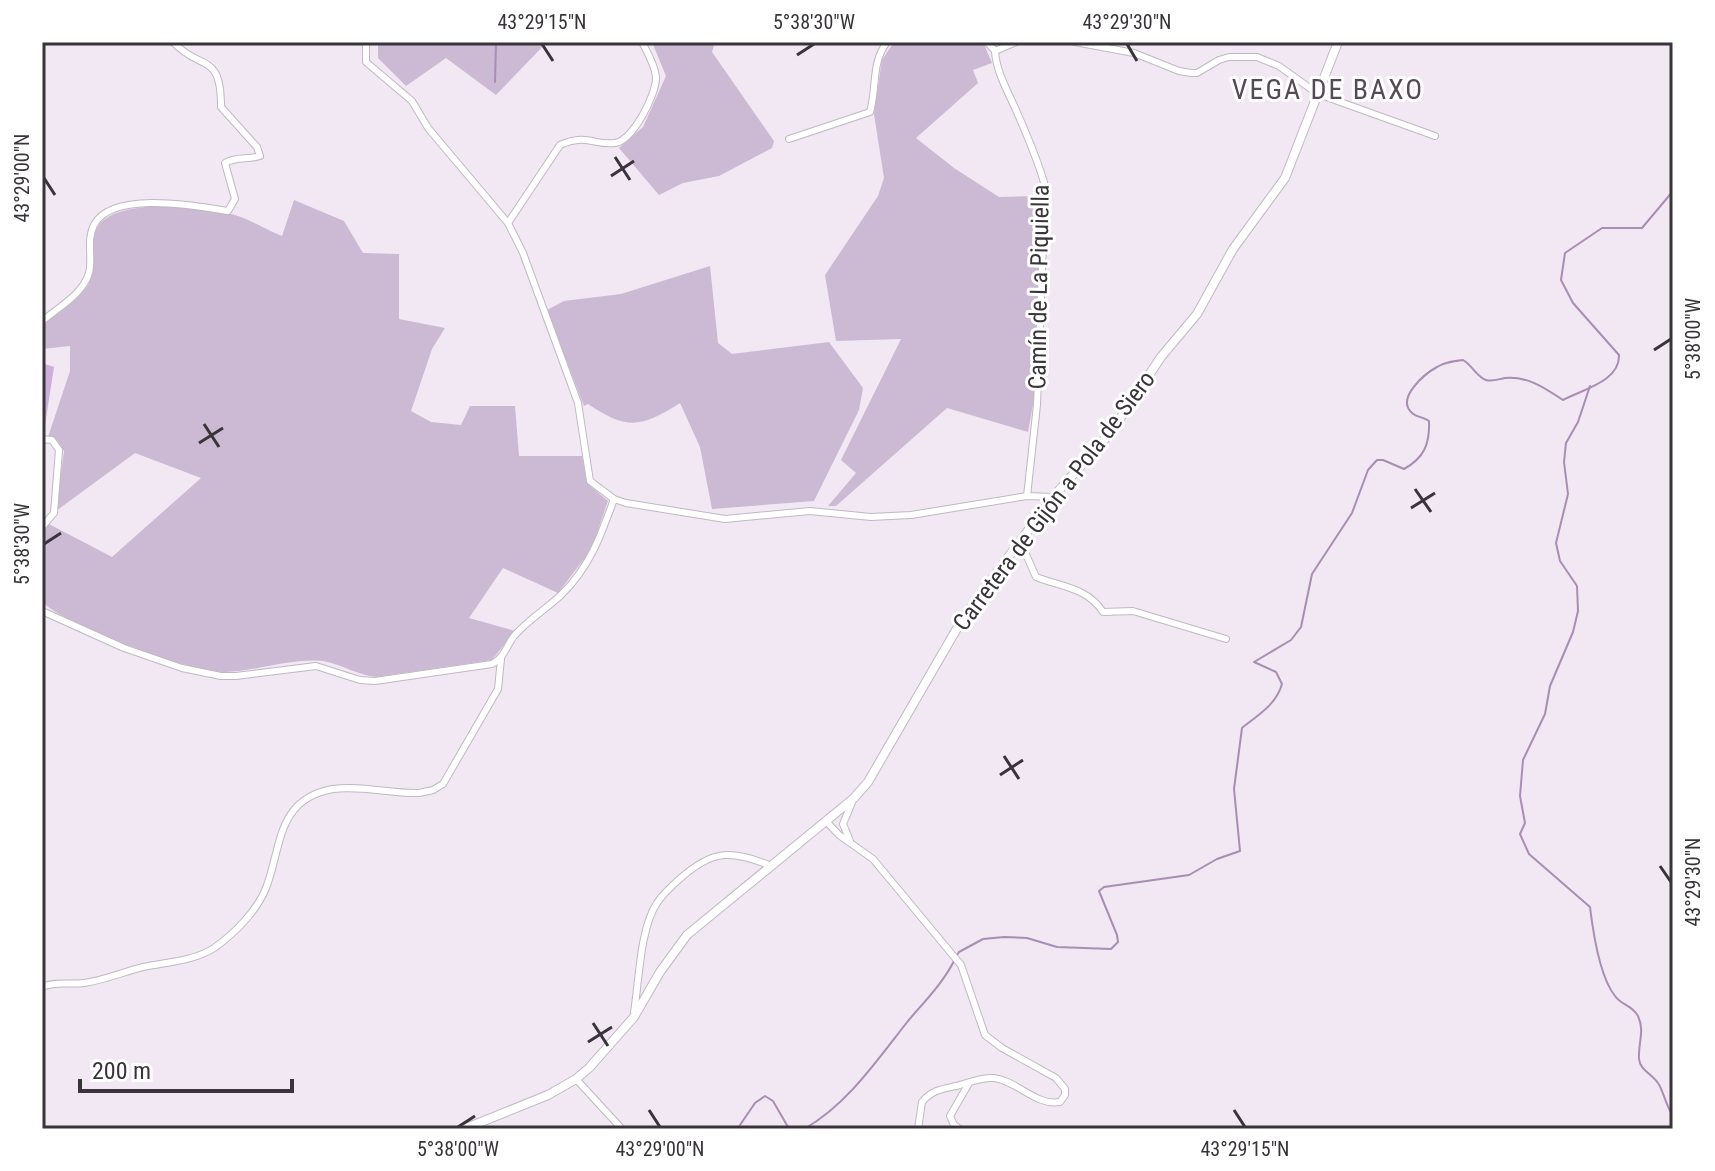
<svg xmlns="http://www.w3.org/2000/svg" width="1715" height="1171" viewBox="0 0 1715 1171" font-family="'Roboto Condensed',sans-serif">
<style>
.green{fill:#ccb9d3}
.forest{fill:#cdb0d9}
.lines{fill:none;stroke-linecap:round;stroke-linejoin:round}
.stream{stroke:#a98db4;stroke-width:2}
.minor-casing{stroke:#c0b8c4;stroke-width:8}
.tertiary-casing{stroke:#c0b8c4;stroke-width:10}
.minor{stroke:#fff;stroke-width:6}
.tertiary{stroke:#fff;stroke-width:8}
.ticks{fill:none;stroke:#383439;stroke-width:3}
.labels{text-anchor:middle;dominant-baseline:central;stroke-width:6;stroke-linejoin:round;paint-order:stroke}
.street-label{font-size:24px;fill:#383439;stroke:#fff}
.quarter-label{font-size:28px;letter-spacing:2px;fill:#534b56;stroke:#fff}
.neatline{fill:none;stroke:#383439;stroke-width:3}
.ticks-label{font-size:20px;text-anchor:middle;fill:#383439}
</style>
<rect width="100%" height="100%" fill="#f1e8f4"/>
<g class="green">
<polygon points="378,42 547,42 496,95 446,58 406,86 378,58"/>
<polygon points="652,42 715,42 712,52 774,141 772,148 719,176 683,183 659,195 619,148 643,127 666,76"/>
<polygon points="894,42 983,42 992,63 973,70 978,83 916,138 954,168 999,197 1042,196 1034,399 1028,432 947,408 836,506 828,506 856,473 841,460 901,339 836,341 825,275 878,196 884,178 874,114 882,60"/>
<path d="M 294,200 L 344,221 L 363,253 L 399,254 L 399,319 L 445,328 L 432,349 L 411,411 L 431,422 L 461,425 L 470,406 L 515,406 L 519,456 L 582,456 L 587,483 L 608,501 L 591,550 L 558,593 L 503,568 L 469,618 L 515,631 L 492,660 L 376,677 C 357,675 341,664 323,661 C 291,658 257,671 225,672 C 191,673 66,625 42,602 L 42,531 L 49,524 L 112,557 L 201,478 L 135,453 L 56,511 L 64,451 L 57,440 L 48,437 L 70,371 L 70,346 L 42,349 L 42,326 C 56,313 77,302 88,285 C 99,266 86,241 99,225 C 120,198 201,206 231,214 C 248,218 265,229 282,236 Z"/>
<path d="M 710,266 L 718,343 L 732,354 L 829,342 L 863,388 L 859,410 L 814,501 L 712,509 L 700,447 L 680,403 C 642,427 628,431 588,404 L 584,406 L 547,310 L 564,301 L 621,294 Z"/>
</g>
<polygon class="forest" points="42,363 54,367 42,444"/>
<g class="lines">
<g class="stream">
<polyline points="495,82 496,42"/>
<path d="M 1590,386 L 1578,422 L 1566,443 L 1564,462 L 1568,494 L 1556,543 L 1560,561 L 1577,586 L 1578,611 L 1573,632 L 1550,686 L 1545,714 L 1523,760 L 1520,796 L 1525,823 L 1520,834 L 1529,854 L 1590,907 C 1593,932 1599,976 1615,996 C 1621,1005 1632,1005 1638,1016 C 1645,1031 1638,1043 1639,1059 C 1640,1070 1652,1074 1658,1083 C 1663,1090 1666,1106 1673,1116"/>
<path d="M 957,955 L 959,952 L 983,939 L 1004,937 L 1027,938 L 1057,947 L 1111,949 L 1118,942 L 1117,935 L 1099,891 L 1104,887 L 1189,875 L 1217,859 L 1240,851 L 1234,789 L 1242,728 C 1258,715 1276,705 1282,684 L 1276,672 L 1254,662 L 1291,640 L 1301,627 L 1312,574 L 1352,513 L 1368,470 L 1377,460 L 1383,460 L 1404,469 C 1424,458 1430,444 1429,421 C 1424,417 1416,417 1412,413 C 1395,398 1426,373 1437,367 C 1445,362 1454,361 1463,360 C 1472,365 1477,377 1486,380 C 1492,382 1499,379 1505,378 C 1528,376 1545,388 1563,400 C 1584,389 1620,381 1619,355 L 1573,303 L 1561,280 L 1565,253 L 1602,228 L 1642,228 L 1673,191"/>
<polyline points="740,1125 755,1103 765,1096 773,1101 788,1127 792,1129"/>
<path d="M 804,1129 C 847,1105 878,1059 908,1021 C 924,1002 943,983 954,961"/>
</g>
<g class="minor-casing">
<g id="minor">
<polyline points="366,42 366,62 412,101 428,128 508,223 523,253 578,403 590,481 614,499 626,503 725,519 810,511 871,517 911,515 1027,496 1053,497"/>
<path d="M 987,42 L 995,51 C 996,71 1008,92 1016,110 C 1027,135 1038,160 1045,186 L 1037,405 L 1027,496"/>
<polyline points="1075,42 1134,53 1179,71 1191,73 1197,73 1219,60 1229,57 1257,57 1279,66 1318,94 1435,136"/>
<polyline points="995,51 1016,42"/>
<path d="M 789,139 L 870,112 C 877,88 871,63 887,42"/>
<path d="M 508,223 L 560,145 C 588,133 594,146 615,143 C 633,141 657,93 656,77 C 655,65 647,52 642,42"/>
<path d="M 42,321 C 58,308 83,294 89,273 C 93,258 86,240 94,225 C 112,190 197,206 228,211 L 235,199 L 225,163 C 236,156 248,160 260,156 L 257,147 L 221,107 C 221,51 201,72 173,42"/>
<polyline points="42,439 52,440 59,450 54,513 42,527"/>
<path d="M 1020,541 L 1036,577 C 1062,587 1088,588 1103,612 L 1133,611 L 1226,639"/>
<path d="M 42,611 L 124,648 L 182,668 L 221,676 L 236,676 L 316,666 L 360,680 L 375,681 L 492,664 C 504,658 506,647 514,636 C 527,621 546,609 561,595 C 590,567 601,535 614,499"/>
<path d="M 826,821 L 839,835 L 873,859 L 961,965 L 985,1035 L 1002,1048 L 1056,1078 L 1065,1089 L 1065,1095 L 1060,1102 C 1035,1106 1018,1081 994,1078 C 981,1077 968,1083 956,1086 C 942,1089 932,1090 922,1102 L 918,1129"/>
<polyline points="850,841 843,824 853,800"/>
<path d="M 42,987 C 56,981 69,985 84,983 C 105,980 123,972 143,967 C 167,962 194,961 214,948 C 234,934 257,911 266,888 C 282,847 276,799 333,789 C 361,785 391,794 419,793 L 433,790 L 443,784 L 498,689 L 501,659"/>
<path d="M 634,1012 C 639,982 640,928 657,903 C 664,892 674,884 683,876 C 715,849 731,851 769,865"/>
<polyline points="576,1079 622,1129"/>
<polyline points="960,1129 954,1125 950,1116 969,1083"/>
</g>
</g>
<g class="tertiary-casing">
<polyline id="tertiary" points="464,1129 548,1095 576,1079 589,1068 634,1017 660,972 687,935 854,798 868,782 963,618 1053,497 1111,432 1161,357 1197,314 1233,249 1285,178 1338,42"/>
</g>
<use href="#minor" class="minor"/>
<use href="#tertiary" class="tertiary"/>
</g>
<path class="ticks" d="M 542,44 L 553,61M 1127,44 L 1137,61M 797,55 L 814,44M 615,157 L 630,180M 611,176 L 634,161M 44,178 L 55,195M 1654,350 L 1671,339M 204,424 L 219,447M 199,443 L 223,428M 1415,489 L 1431,512M 1411,508 L 1435,493M 44,544 L 61,533M 1004,756 L 1019,779M 1000,775 L 1023,760M 1660,866 L 1671,882M 593,1023 L 608,1046M 588,1042 L 612,1027M 649,1110 L 660,1127M 1234,1110 L 1245,1127M 458,1127 L 475,1116"/>
<g class="labels">
<g class="street-label">
<text transform="translate(1039 287) rotate(-89)">Camín de La Piquiella</text>
<text transform="translate(1054 501) rotate(-53)">Carretera de Gijón a Pola de Siero</text>
</g>
<g class="quarter-label">
<text x="1328" y="89">VEGA DE BAXO</text>
</g>
</g>
<rect width="1715" height="1171" fill="none" stroke="#ffffff" stroke-width="88"/>
<path d="M80 1079v12h212v-12" fill="none" stroke="#383439" stroke-width="4"/>
<text x="92" y="1079" font-size="24" fill="#383439" stroke="#ffffff" stroke-width="6" paint-order="stroke">200 m</text>
<rect x="44" y="44" width="1627" height="1083" class="neatline"/>
<g class="ticks-label">
<text x="542" y="29">43°29'15"N</text>
<text x="814" y="29">5°38'30"W</text>
<text x="1127" y="29">43°29'30"N</text>
<text transform="translate(22 178) rotate(-90)" y="7">43°29'00"N</text>
<text transform="translate(1693 339) rotate(-90)" y="7">5°38'00"W</text>
<text transform="translate(22 544) rotate(-90)" y="7">5°38'30"W</text>
<text transform="translate(1693 882) rotate(-90)" y="7">43°29'30"N</text>
<text x="458" y="1156">5°38'00"W</text>
<text x="660" y="1156">43°29'00"N</text>
<text x="1245" y="1156">43°29'15"N</text>
</g>
</svg>
